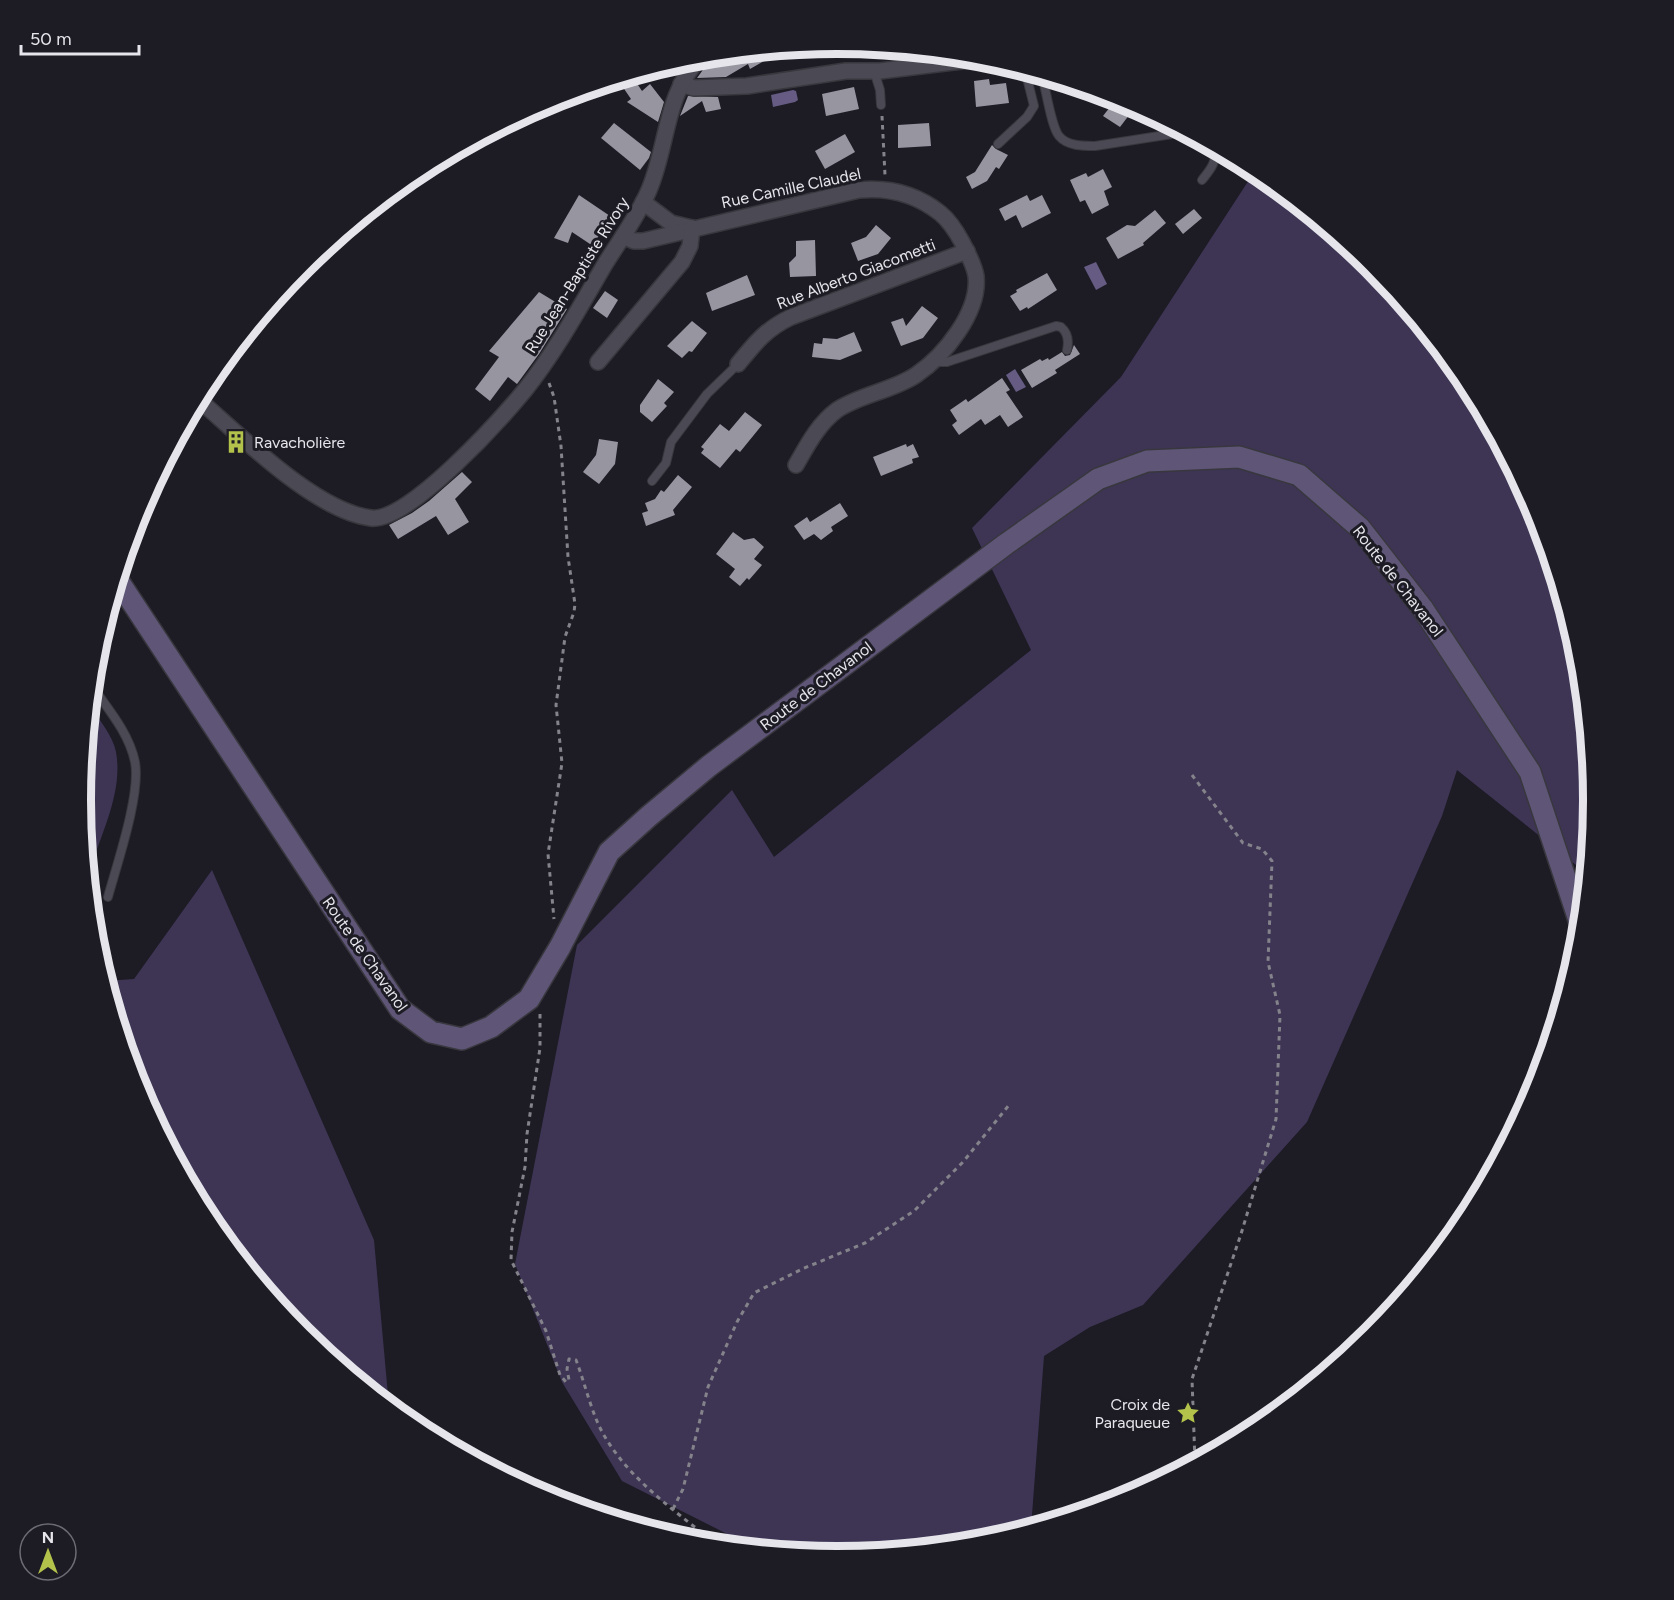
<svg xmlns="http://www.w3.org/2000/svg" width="1674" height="1600" viewBox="0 0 1674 1600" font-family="Figtree,sans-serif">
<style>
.green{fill:#3e3555}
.water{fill:#655b83}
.building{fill:#9795a0}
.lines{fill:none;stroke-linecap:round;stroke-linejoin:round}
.lane-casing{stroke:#39373e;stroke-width:10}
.street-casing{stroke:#39373e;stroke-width:18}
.secondary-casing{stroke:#39373e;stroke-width:24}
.path{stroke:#84828a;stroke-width:3;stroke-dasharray:4.5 4.5;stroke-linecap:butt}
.lane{stroke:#4b4953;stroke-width:8}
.street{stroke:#4b4953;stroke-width:15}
.secondary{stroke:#5e5577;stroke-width:21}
.labels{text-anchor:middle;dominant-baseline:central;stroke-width:6;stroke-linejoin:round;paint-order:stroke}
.street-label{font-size:16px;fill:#e6e5eb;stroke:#1d1b24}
.poi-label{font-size:16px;fill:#e6e5eb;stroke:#1d1b24;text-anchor:start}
.rim{fill:none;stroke:#e6e5eb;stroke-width:8}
</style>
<rect width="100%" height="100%" fill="#1d1b24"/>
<g class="green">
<polygon points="1259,172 1372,265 1466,380 1536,511 1579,653 1593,800 1586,873 1457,770 1442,816 1307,1122 1143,1305 1090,1327 1044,1356 1031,1528 984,1542 837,1556 755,1548 622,1481 562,1382 515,1264 577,945 732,790 774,857 1031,650 972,528 1121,377 1247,183"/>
<path d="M 90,707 C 99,719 113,736 116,752 C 123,790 103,830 91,866 L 87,870 L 81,800 Z"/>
<polygon points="212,870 374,1240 389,1406 302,1335 208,1220 138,1089 105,981 134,979"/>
</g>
<g class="water">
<polygon points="793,90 796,91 798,100 795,102 773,107 771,95"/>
<polygon points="1096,262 1107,284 1096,290 1084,267"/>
<polygon points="1015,369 1026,387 1016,392 1006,375"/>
</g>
<g class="building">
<polygon points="787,48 750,69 748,64 726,77 697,78 713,56"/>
<polygon points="632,76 642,91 650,84 664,102 658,122 627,102 631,99 618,80"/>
<polygon points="989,79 990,85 1006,83 1009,103 976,107 974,81"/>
<polygon points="854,87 859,109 826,116 822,94"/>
<polygon points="688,96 718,97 721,109 706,112 702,101 680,116"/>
<polygon points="1117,98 1136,106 1120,127 1103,116"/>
<polygon points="614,123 651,152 649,158 640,170 601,138"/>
<polygon points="929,123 931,146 898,148 898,125"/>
<polygon points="845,134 855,152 825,169 815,151"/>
<polygon points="992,145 996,149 1008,155 999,169 996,167 987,181 972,189 966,177 975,172"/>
<polygon points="1103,169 1112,187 1104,191 1109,205 1092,214 1085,200 1080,202 1070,180 1086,173 1088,177"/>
<polygon points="579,195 610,216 593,246 572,232 568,243 554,238"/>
<polygon points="1027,195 1030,201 1042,195 1051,213 1022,228 1016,215 1005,221 999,209"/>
<polygon points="1194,209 1202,218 1183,234 1175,224"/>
<polygon points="1155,210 1166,223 1143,243 1144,245 1118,259 1106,238 1127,225 1135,226"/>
<polygon points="876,225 891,238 878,254 858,261 851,243 866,237"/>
<polygon points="815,240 816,276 790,277 789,263 796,256 796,241"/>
<polygon points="1047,273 1057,290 1028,309 1027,307 1020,311 1010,296 1017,292 1016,290"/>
<polygon points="747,275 755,295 712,311 706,293"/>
<polygon points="605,291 618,300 607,318 593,308"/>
<polygon points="539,292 567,309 539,354 517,384 508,377 490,401 475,389 499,357 489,351"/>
<polygon points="922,306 938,318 923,338 901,346 891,322 903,318 906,326"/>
<polygon points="692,321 707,333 692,352 689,351 682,358 667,346"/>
<polygon points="854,332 862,351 840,360 812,357 814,343 822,344 823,338 837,339"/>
<polygon points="1074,345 1080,354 1055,370 1057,373 1032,388 1021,370 1040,359 1042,361 1048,358 1049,360 1062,352 1065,356 1070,355"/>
<polygon points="1002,378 1010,390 1006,392 1023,417 1008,427 1000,415 985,425 981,419 959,435 952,425 957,421 950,410 966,399 968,402"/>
<polygon points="658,379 674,392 664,403 667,406 652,422 640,412 640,405"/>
<polygon points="745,412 762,425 740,452 736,449 720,468 701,453 704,449 701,447 720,424 729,431"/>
<polygon points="599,439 618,442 615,464 599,484 583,472 596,455"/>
<polygon points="906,444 907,447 913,444 919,457 912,459 913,463 881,476 873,457"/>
<polygon points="462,472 472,482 455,499 469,522 448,535 436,516 398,539 389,525 412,513 429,501"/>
<polygon points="678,475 692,487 673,510 675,515 646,526 642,513 648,511 645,503 655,499 661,490 664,492"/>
<polygon points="840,503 848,516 831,527 833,531 821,540 814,534 804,540 794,526 807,517 810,522"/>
<polygon points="733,532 744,540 754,538 764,547 754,559 762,565 749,580 747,578 740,586 729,577 735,569 716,554"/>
</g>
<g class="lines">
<g class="lane-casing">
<g id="lane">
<polyline points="874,71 880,90 881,105"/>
<path d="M 1042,76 C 1046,89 1051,126 1059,136 C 1067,146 1083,146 1095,146 L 1185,132"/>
<polyline points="998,144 1027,117 1034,106 1025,70"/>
<path d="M 1202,180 C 1210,170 1218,161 1214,148"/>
<path d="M 936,359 L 939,362 L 947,362 L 1056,326 L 1061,327 C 1068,333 1069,341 1067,350"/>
<polyline points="652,481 666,463 671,442 707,394 738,364"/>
<path d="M 92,686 C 108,709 129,733 135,762 C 141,794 117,864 108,897"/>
</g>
</g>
<g class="street-casing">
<g id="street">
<polyline points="681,84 694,88 747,86 846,71 880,71 986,58"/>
<polyline points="643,202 671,223 692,228"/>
<path d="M 623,236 L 634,241 L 643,241 L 859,190 C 890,187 916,194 940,213 C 950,221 956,231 962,242 C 967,252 974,264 976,276 C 980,312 944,356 916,375 C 892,391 861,394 837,410 C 818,424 807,446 796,465"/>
<polyline points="598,362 682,262 690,246 692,228"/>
<path d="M 738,364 C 755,343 766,329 791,317 L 967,251"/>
<path d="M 198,399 C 241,436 315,511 371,518 C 408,523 501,419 525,390 C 556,351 580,307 605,264 C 620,240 638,216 649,190 C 668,146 665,92 701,57"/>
</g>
</g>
<g class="secondary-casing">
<polyline id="secondary" points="117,579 400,1009 431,1032 462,1039 491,1027 529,999 560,947 609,852 649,816 709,766 1006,544 1098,479 1147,461 1239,457 1299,475 1360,528 1423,609 1530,772 1581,926"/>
</g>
<g class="path">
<polyline points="882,116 885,175"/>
<polyline points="549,383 554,397 561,446 568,557 575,604 574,612 565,637 556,705 562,763 548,854 554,919"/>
<polyline points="1192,775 1243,843 1262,849 1272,861 1268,962 1280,1015 1276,1119 1241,1234 1192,1379 1195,1462"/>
<path d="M 540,1014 L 540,1048 L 527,1134 L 525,1167 L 512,1232 L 511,1260 L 546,1331 L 560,1375 L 566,1382 L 569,1380 L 567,1369 L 569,1359 L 576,1360 C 585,1383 592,1416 605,1437 C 632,1482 677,1512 717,1545"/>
<polyline points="673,1509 683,1489 708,1387 737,1322 754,1293 802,1269 865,1243 914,1211 963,1162 1009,1105"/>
</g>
<use href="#lane" class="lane"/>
<use href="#street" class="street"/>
<use href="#secondary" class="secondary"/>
</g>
<defs>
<g id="building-bare" transform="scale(1.8)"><path d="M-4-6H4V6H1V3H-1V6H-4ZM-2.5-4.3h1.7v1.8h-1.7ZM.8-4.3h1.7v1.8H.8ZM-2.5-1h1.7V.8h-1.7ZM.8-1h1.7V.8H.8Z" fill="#b3c24b" stroke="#1d1b24" stroke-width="2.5" paint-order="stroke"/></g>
<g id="sight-bare" transform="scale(1.8)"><path d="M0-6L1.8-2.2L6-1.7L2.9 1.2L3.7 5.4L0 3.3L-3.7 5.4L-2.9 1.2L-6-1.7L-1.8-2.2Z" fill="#b3c24b" stroke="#1d1b24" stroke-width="2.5" paint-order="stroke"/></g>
</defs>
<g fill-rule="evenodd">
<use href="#building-bare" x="236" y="442"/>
<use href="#sight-bare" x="1188" y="1413"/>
</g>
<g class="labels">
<g class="street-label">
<text transform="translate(791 188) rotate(-12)">Rue Camille Claudel</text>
<text transform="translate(856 274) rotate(-21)">Rue Alberto Giacometti</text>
<text transform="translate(577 275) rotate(-58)">Rue Jean-Baptiste Rivory</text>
<text transform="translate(1398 581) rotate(52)">Route de Chavanol</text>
<text transform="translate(816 686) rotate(-37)">Route de Chavanol</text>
<text transform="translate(365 954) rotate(55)">Route de Chavanol</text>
</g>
<g class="poi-label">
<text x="254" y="442">Ravacholière</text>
<text x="1170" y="1404" text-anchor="end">Croix de<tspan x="1170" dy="18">Paraqueue</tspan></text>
</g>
</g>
<path d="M0 0H1674V1600H0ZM91 800a746 746 0 1 1 1492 0a746 746 0 1 1-1492 0Z" fill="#1d1b24" fill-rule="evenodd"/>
<path class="rim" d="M91 800a746 746 0 1 1 1492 0a746 746 0 1 1-1492 0Z"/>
<g transform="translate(48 1552)"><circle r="28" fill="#1d1b24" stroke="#6d6c74" stroke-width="1.5"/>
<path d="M0-4.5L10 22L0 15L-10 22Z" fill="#b3c24b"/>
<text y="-9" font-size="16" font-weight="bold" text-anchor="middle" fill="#e6e5eb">N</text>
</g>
<path d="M21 45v9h118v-9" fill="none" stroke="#e6e5eb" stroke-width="3"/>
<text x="30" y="45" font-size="18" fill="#e6e5eb" stroke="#1d1b24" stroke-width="4.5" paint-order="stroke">50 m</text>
</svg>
